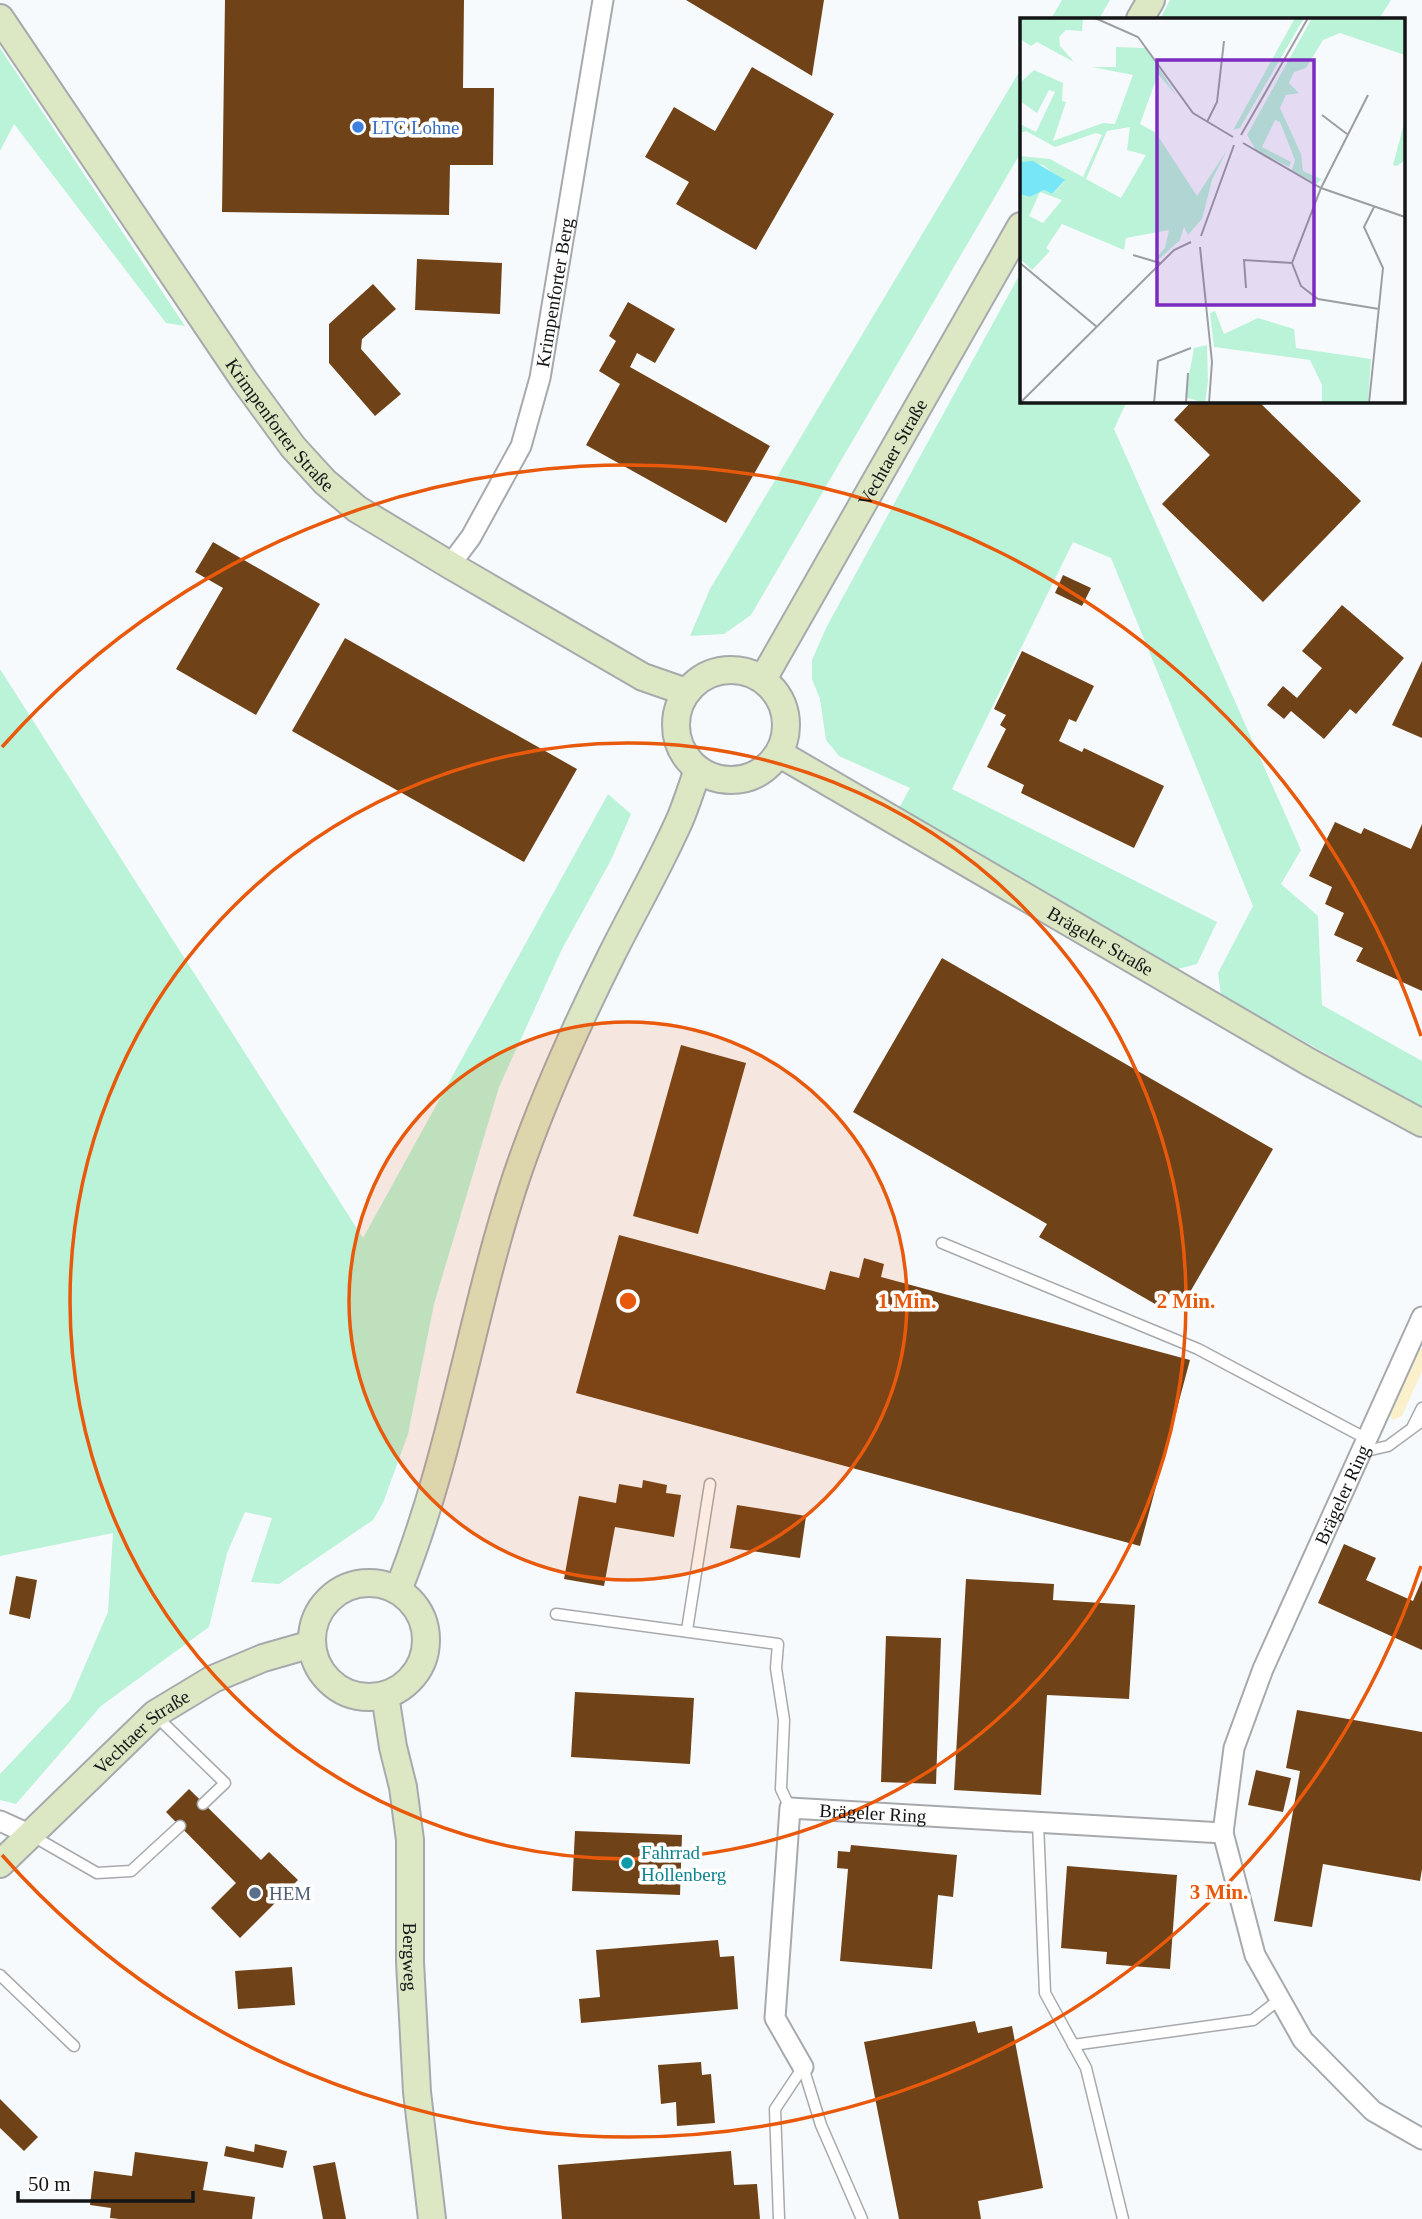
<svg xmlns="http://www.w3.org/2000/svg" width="1422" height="2219" viewBox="0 0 1422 2219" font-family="Georgia,serif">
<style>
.green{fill:#baf3d7}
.sand{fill:#faf0cb}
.building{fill:#6f4317}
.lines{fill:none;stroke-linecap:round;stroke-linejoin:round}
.lane-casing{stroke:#a7aaad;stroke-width:13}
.street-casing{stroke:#a7aaad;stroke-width:23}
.secondary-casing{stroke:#a7aaad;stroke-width:30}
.lane{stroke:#fff;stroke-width:10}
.street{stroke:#fff;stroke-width:19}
.secondary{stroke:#dce7c4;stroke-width:26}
.ring{fill:none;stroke:#e8590c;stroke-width:3.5}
.shop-dot{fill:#3f7fe0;stroke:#fff;stroke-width:2.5}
.culture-dot{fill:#0f9aa8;stroke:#fff;stroke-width:2.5}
.service-dot{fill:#5c6f8a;stroke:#fff;stroke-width:2.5}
.labels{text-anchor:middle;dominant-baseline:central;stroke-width:7;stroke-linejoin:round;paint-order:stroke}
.shop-label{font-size:19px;fill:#366cbe;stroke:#fff;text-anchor:start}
.street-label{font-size:19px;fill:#141516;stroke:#fff}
.culture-label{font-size:19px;fill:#0d838f;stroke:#fff;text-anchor:start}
.service-label{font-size:19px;fill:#4e5e75;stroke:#fff;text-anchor:start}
.inset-road{fill:none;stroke:#9c9ea1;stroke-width:2}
.view{fill:#7b2cbf;fill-opacity:0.15;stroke:#7b2cbf;stroke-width:3.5}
.inset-edge{fill:none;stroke:#141516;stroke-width:3.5}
.centre{fill:#e8590c;stroke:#fff;stroke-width:3.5}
.ring-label{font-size:21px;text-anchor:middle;font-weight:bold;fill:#e8590c;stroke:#fff;stroke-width:7;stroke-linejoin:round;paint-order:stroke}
</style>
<rect width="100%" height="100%" fill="#f7fafd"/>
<g class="green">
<polygon points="1062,0 1110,0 1099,19 1051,19"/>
<polygon points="1170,0 1391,0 1379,19 1160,19"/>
<polygon points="0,48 185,326 166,323 14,124 0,151"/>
<polygon points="1021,69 1021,152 751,615 724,634 690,636 710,589"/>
<polygon points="1021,272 1021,401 1127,401 1114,429 1301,850 1281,884 1318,916 1322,1005 1422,1061 1422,1107 1221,995 1218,973 1253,906 1111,558 1073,542 952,789 1217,922 1197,964 1174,970 898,810 910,788 839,756 826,740 820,699 812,679 812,660 826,628"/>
<polygon points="0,669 363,1238 608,794 631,814 611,860 562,949 499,1087 434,1304 408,1434 383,1503 373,1520 279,1584 251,1582 272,1518 245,1512 227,1553 209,1627 101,1706 16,1804 0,1800 0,1774 70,1700 108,1612 113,1533 0,1556"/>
</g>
<polygon class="sand" points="1420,1349 1422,1349 1422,1371 1402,1416 1393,1420 1389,1415"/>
<g class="building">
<polygon points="225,0 464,0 463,88 494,88 493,165 450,165 449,215 222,212"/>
<polygon points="686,0 824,0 812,76"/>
<polygon points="752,67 834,114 756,250 676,204 689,182 645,157 674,107 715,131"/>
<polygon points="417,259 502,263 500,314 415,310"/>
<polygon points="373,284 396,309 362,339 361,349 401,394 375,416 329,363 329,324"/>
<polygon points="628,302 675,329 655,363 637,353 630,367 770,446 726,523 586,445 620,384 599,371 616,341 609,336"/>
<polygon points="1192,401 1258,401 1361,501 1263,602 1162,504 1210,455 1174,420"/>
<polygon points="213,542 320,604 256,715 176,669 223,588 195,572"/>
<polygon points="1063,575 1091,588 1082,606 1055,593"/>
<polygon points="1342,605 1404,658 1356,714 1350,709 1324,739 1291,711 1284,719 1267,705 1283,686 1297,698 1322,668 1302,651"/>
<polygon points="345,638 577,769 524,862 292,731"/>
<polygon points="1022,651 1094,686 1076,722 1069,719 1059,741 1082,752 1084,748 1164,786 1134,848 1021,793 1024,785 987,767 1006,729 1000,725 1006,715 994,709"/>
<polygon points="1422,661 1422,738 1392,725"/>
<polygon points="1335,822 1361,834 1364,828 1411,849 1422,824 1422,991 1356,961 1363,948 1334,935 1344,913 1325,904 1332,887 1309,876"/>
<polygon points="942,958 1273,1149 1186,1299 1172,1292 1162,1308 1039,1237 1047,1224 853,1112"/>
<polygon points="681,1045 746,1063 698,1234 633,1216"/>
<polygon points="619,1235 825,1290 830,1271 859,1278 864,1258 884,1264 881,1277 1190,1360 1140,1546 576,1393"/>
<polygon points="643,1480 667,1485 666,1493 681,1495 674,1537 615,1527 604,1586 564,1579 579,1496 616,1503 619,1484 642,1488"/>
<polygon points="737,1505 806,1516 800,1558 730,1548"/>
<polygon points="1344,1544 1376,1558 1366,1580 1413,1601 1422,1580 1422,1650 1318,1603"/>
<polygon points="16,1576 37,1580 30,1619 9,1614"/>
<polygon points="966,1579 1054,1584 1053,1600 1135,1605 1129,1699 1047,1695 1041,1795 954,1790"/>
<polygon points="886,1636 941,1638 936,1784 881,1782"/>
<polygon points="575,1692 694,1698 690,1764 571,1757"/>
<polygon points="1297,1710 1422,1732 1422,1869 1420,1881 1323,1864 1312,1927 1274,1921 1300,1771 1286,1768"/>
<polygon points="1256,1770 1291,1778 1283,1812 1248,1805"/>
<polygon points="189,1789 261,1860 269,1852 298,1880 240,1938 211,1908 236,1883 166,1812"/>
<polygon points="575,1831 682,1835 680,1895 572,1891"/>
<polygon points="851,1845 957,1855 953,1897 938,1895 932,1969 840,1961 848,1869 837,1868 838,1851 850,1852"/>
<polygon points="1067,1866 1177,1875 1170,1969 1106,1964 1107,1952 1061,1948"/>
<polygon points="718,1940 720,1957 734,1956 738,2009 581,2023 579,1999 600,1997 596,1950"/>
<polygon points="292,1967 295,2005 238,2009 235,1971"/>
<polygon points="975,2021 978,2033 1012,2026 1043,2188 978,2201 981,2219 899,2219 864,2042"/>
<polygon points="701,2062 702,2075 711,2074 715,2123 677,2126 676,2102 661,2104 658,2065"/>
<polygon points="0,2099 38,2137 24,2151 0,2128"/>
<polygon points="255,2144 287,2151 283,2168 224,2156 226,2146 254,2152"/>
<polygon points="731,2151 734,2185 757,2184 760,2219 562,2219 558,2165"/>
<polygon points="135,2152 208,2162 203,2190 255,2197 252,2219 119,2219 110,2218 111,2208 90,2205 94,2171 132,2176"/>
<polygon points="335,2162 346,2219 323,2219 313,2166"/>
</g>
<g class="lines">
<g class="lane-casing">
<g id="lane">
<polyline points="942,1243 1198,1349 1367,1439"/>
<polyline points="1413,1426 1422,1408"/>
<polyline points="1362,1452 1388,1446 1422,1421"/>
<polyline points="556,1614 778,1644 776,1668 784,1720 781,1789 790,1808"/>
<polyline points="687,1630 710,1484"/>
<polyline points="156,1716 225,1783 203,1804"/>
<polyline points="1038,1823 1045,1993 1086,2068 1123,2219"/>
<polyline points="31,1835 97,1873 131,1871 180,1826"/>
<polyline points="0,1975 74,2046"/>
<polyline points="1073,2045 1253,2020 1280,1999"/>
<polyline points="803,2067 821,2125 862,2219"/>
<polyline points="779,2219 775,2109 803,2067"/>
</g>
</g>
<g class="street-casing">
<g id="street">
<path id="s1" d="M 450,565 L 471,537 L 521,446 L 540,378 L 603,0"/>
<polyline points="0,1821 31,1835"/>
<polyline points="1223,1833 1255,1955 1303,2040 1373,2111 1422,2139"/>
<path id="s2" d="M 803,2067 L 775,2018 L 790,1808 L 1223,1833 L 1234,1748 L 1263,1669 L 1422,1317"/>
</g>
</g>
<g class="secondary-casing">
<g id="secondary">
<path id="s3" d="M 0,18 L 244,380 L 293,447 L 325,482 L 357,509 L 450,565 L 643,677 L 686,692"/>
<polyline points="1140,19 1151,0"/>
<circle cx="731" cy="725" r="55"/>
<path id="s4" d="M 763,679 L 1021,226"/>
<path id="s5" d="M 780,754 L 1309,1062 L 1422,1123"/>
<circle cx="369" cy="1640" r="57"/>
<path d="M 398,1590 C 452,1457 471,1314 516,1178 C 542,1101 576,1026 612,954 C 635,908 661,863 681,817 C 687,802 692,787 697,772"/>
<path id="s6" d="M 385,1695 L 393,1747 L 403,1787 L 410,1840 L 410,1962 L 417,2092 L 432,2219"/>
<path id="s7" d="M 0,1864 L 155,1714 L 213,1679 L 263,1658 L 312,1644"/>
</g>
</g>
<use href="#lane" class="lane"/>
<use href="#street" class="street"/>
<use href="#secondary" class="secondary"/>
</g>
<circle cx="628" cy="1301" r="279" fill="#e8590c" fill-opacity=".12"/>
<g class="ring">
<circle cx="628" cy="1301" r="279"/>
<circle cx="628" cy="1301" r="558"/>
<path d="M1421 1566A836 836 0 0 1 2 1855M2 747A836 836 0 0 1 1421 1036"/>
</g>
<circle class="shop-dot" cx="358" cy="127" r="7"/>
<circle class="culture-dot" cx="627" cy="1863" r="7"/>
<circle class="service-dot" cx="255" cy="1893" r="7"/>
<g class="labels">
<g class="shop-label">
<text x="372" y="127">LTC Lohne</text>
</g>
<g class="street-label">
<text stroke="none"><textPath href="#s1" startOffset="296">Krimpenforter Berg</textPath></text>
<text stroke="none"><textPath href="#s3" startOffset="494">Krimpenforter Straße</textPath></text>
<text stroke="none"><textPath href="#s4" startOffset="261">Vechtaer Straße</textPath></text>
<text stroke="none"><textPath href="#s5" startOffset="371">Brägeler Straße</textPath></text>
<text stroke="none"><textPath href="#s2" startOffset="1062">Brägeler Ring</textPath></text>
<text stroke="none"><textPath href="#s7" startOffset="194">Vechtaer Straße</textPath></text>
<text stroke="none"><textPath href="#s2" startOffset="350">Brägeler Ring</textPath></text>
<text stroke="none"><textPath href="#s6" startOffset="264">Bergweg</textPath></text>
</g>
<g class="culture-label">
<text x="641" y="1852">Fahrrad<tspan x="641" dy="22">Hollenberg</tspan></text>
</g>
<g class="service-label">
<text x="269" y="1893">HEM</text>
</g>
</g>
<g transform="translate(1020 18)">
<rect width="385" height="385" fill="#f7fafd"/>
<path d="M 0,0 L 63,0 L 62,13 L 46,12 L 39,19 L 40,28 L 54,44 L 17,24 L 11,28 L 0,21 ZM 275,0 L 284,0 L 220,110 L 213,112 ZM 292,0 L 385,0 L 385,37 L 320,15 L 303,22 L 286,50 L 274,54 L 269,65 L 279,75 L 266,77 L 260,90 L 281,136 L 283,153 L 301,161 L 297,166 L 272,152 L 275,142 L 260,104 L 255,102 L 242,129 L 271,144 L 269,149 L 236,132 L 227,117 ZM 96,29 L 126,30 L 157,78 L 138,56 L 120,106 L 136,115 L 177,178 L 207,132 L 192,162 L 182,201 L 168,217 L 164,209 L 160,222 L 139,241 L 135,241 L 145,230 L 149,212 L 106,220 L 104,232 L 42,206 L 26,230 L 30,233 L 12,252 L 0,241 L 0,176 L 10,179 L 24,172 L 32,176 L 44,164 L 23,147 L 0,144 L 0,138 L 30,141 L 63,159 L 82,117 L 76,115 L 35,129 L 6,113 L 0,115 L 0,106 L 16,114 L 35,74 L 29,72 L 17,95 L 0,83 L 0,65 L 14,52 L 43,65 L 42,83 L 46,84 L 33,123 L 83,105 L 95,106 L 113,57 L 72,49 L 96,49 ZM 110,109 L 107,132 L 126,137 L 101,180 L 66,161 L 87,113 ZM 20,174 L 42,182 L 23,205 L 9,198 ZM 385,102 L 385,142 L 377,148 L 373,147 ZM 195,293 L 204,316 L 238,300 L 274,311 L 276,330 L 351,341 L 348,385 L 302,385 L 302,367 L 290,342 L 194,329 L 190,295 ZM 187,327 L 188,363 L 185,385 L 184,385 L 165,379 L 174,330 Z" fill="#baf3d7" fill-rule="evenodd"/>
<path d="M 13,143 L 45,162 L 32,176 L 24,172 L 10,179 L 0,176 L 0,144 Z" fill="#77e7f8"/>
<path class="inset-road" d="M 75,0 L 118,19 L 173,95 L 213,119M 302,97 L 327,116M 187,104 L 197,84 L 204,23M 221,117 L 288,0M 223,125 L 301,170 L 385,199M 181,218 L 214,127M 180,229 L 192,344 L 189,385M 113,237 L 140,245M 0,245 L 77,309M 272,245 L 281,268 L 298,281 L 359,291M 226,270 L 224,242 L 272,245 L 301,170 L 348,77M 0,385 L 154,232 L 171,224M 134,385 L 138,343 L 171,330M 166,385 L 168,355M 349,385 L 363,250 L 344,209 L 354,189"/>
<path class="view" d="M 137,42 L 294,42 L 294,287 L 137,287 Z"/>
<rect width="385" height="385" class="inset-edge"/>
</g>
<circle cx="628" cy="1301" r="10" class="centre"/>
<g class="ring-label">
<text x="907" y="1308">1 Min.</text>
<text x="1186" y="1308">2 Min.</text>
<text x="1219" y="1899">3 Min.</text>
</g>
<path d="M18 2191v10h175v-10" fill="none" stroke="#141516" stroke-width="3.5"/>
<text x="28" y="2191" font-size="21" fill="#141516" stroke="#ffffff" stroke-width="5" paint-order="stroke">50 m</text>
</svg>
